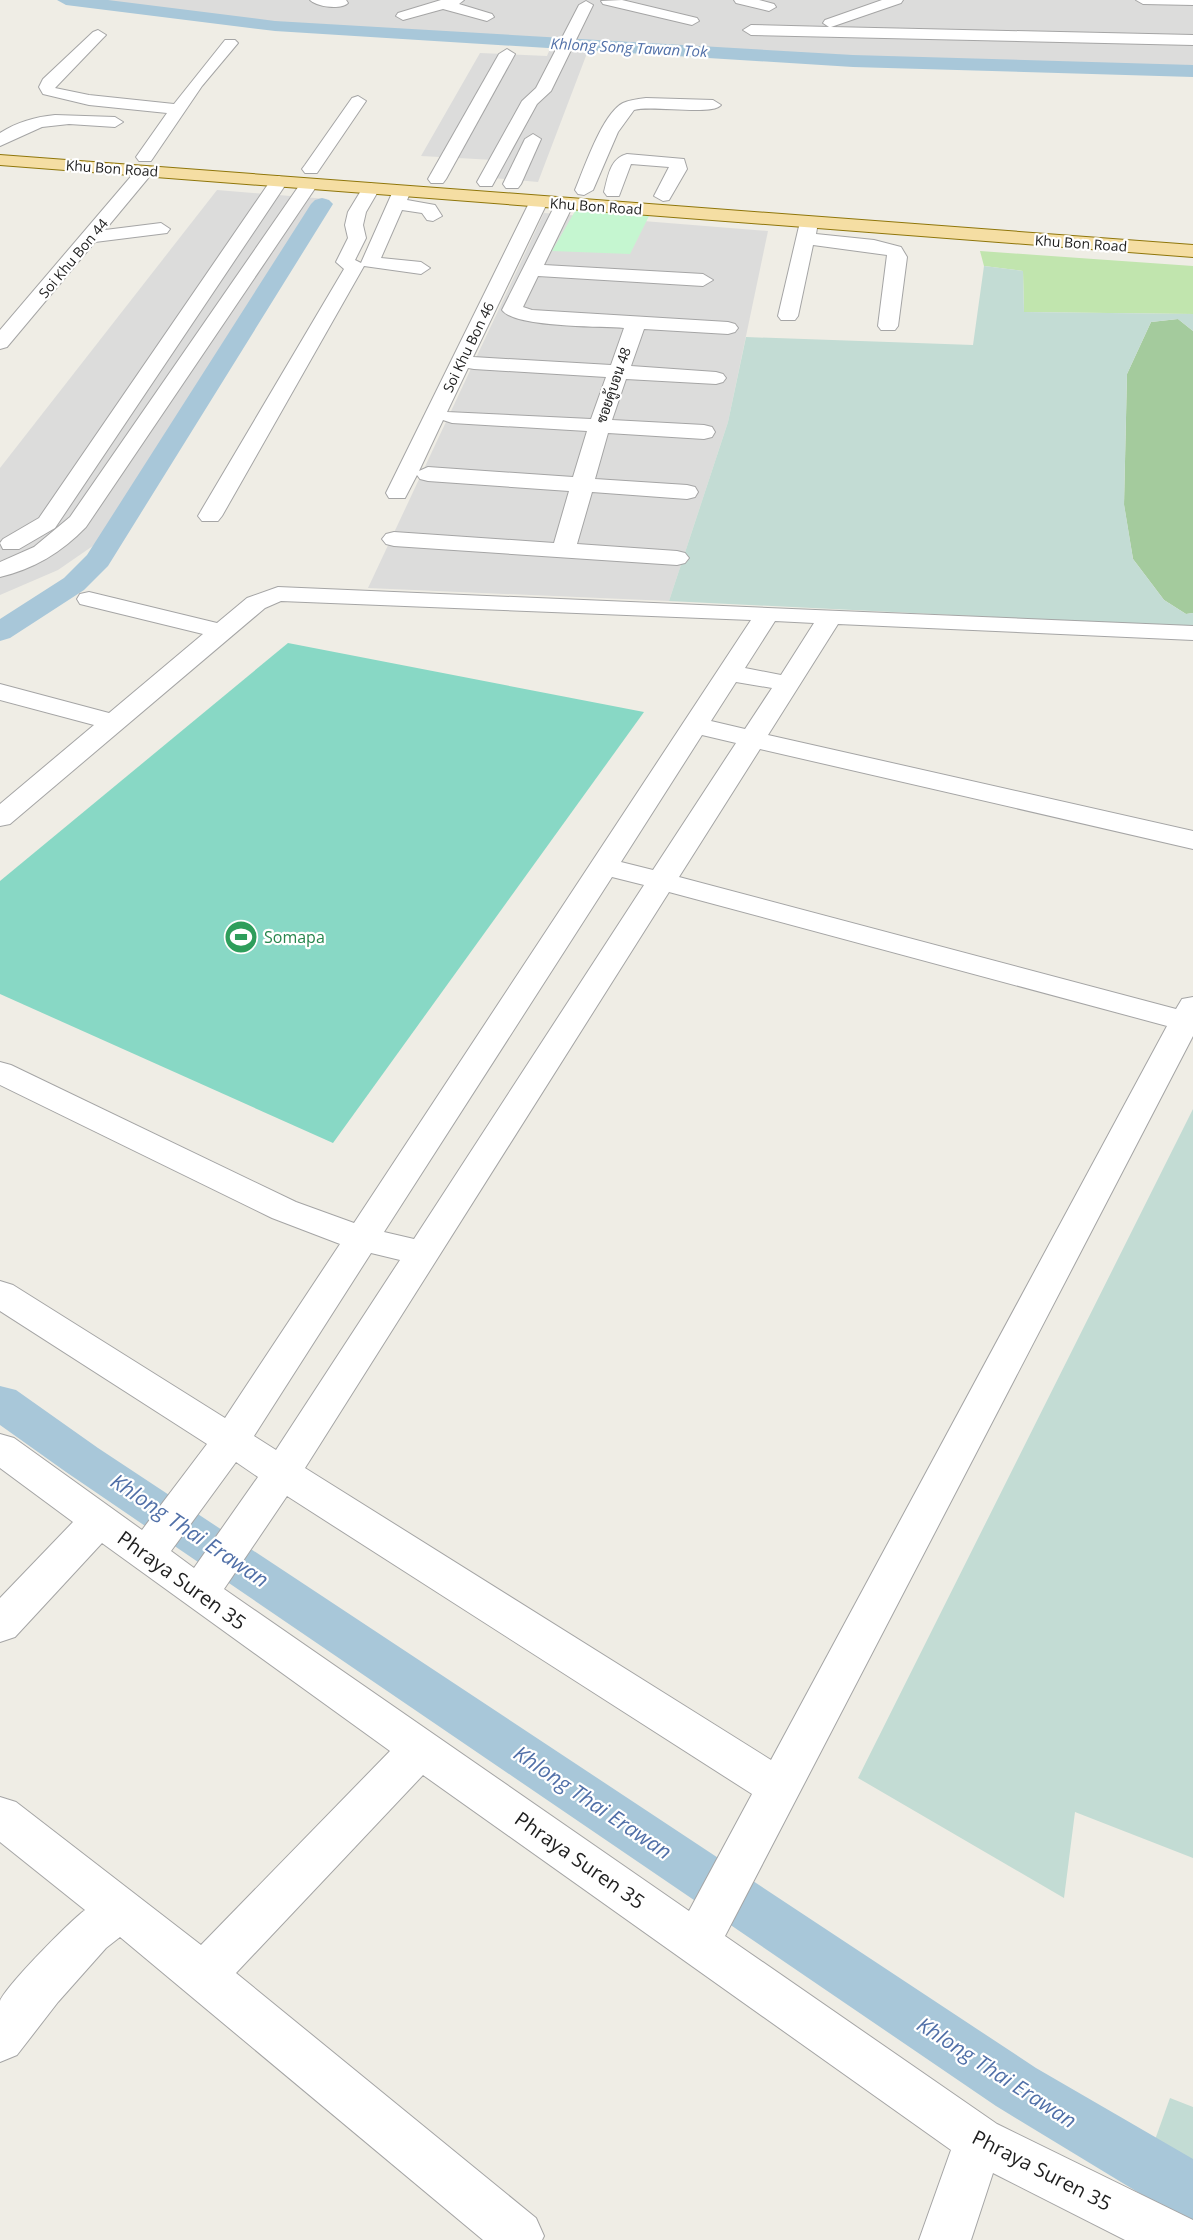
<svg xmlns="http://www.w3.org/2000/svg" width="1193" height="2240" viewBox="0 0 1193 2240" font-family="'Open Sans',Sarabun,sans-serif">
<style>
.residential{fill:#dcdcdb}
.grass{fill:#c1e5ae}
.forest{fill:#a4cb9d}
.wetland{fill:#c3dcd4}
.park{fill:#c5f6d0}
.pitch{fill:#88d8c5}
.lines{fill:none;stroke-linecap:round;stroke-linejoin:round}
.canal{fill:#a8c7d9;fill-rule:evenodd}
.minor-casing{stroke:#a5a5a5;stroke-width:2}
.major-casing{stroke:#8f760a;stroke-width:2}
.minor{fill:#fff;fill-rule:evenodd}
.major{fill:#f5dea3;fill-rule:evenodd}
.labels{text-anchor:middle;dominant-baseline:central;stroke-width:4.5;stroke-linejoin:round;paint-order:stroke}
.far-street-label{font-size:14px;fill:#1e1e1e;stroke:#fff}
.far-water-label{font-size:15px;font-style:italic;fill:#5170a8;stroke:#fff}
.leisure-label{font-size:16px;fill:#27864d;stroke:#fff;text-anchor:start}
.near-street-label{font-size:20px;fill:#1e1e1e;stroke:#fff}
.near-water-label{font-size:21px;font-style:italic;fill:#5170a8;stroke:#fff}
</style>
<rect width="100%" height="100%" fill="#efede5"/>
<g class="residential">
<polygon points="88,0 1193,0 1193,67 854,57 692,47 674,54 589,48 538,182 481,177 494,160 421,156 480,53 547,56 552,44 146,13"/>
<polygon points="217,190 327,199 100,541 58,570 0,595 0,468"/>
<polygon points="544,213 768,231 728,422 669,601 368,588"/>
</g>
<polygon class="grass" points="980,251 1193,266 1193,314 1024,312 1023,271 984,266"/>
<polygon class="forest" points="1178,319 1193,331 1193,613 1186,614 1164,600 1133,559 1124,505 1127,374 1151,322"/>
<g class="wetland">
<polygon points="984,266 1023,271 1024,312 1193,314 1193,331 1178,319 1151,322 1127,374 1124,504 1133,559 1164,600 1186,614 1193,613 1193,627 669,601 728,422 746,337 973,345"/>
<polygon points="1193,1109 1193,1858 1075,1812 1064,1898 858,1778"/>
<polygon points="1170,2098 1193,2107 1193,2211 1138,2187"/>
</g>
<polygon class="park" points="578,206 651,212 630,254 552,251"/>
<polygon class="pitch" points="288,643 644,712 333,1143 0,994 0,881"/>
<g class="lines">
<g class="canal">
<polygon points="57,0 108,0 275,21 853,55 1193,65 1193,77 853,67 275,31 66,5"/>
<polygon points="322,198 329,200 333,204 108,566 84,590 10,638 0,641 0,619 64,578 87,555 311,204 315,200"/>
<polygon points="0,1386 16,1390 98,1448 1036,2068 1193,2159 1193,2221 1172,2213 996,2106 66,1472 0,1425"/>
</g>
<g class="minor-casing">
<g id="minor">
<path d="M 310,0 L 346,0 L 348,3 C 341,10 317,7 310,0 Z"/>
<polygon points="441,0 464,0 459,4 492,14 494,17 487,21 443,9 403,20 396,16 398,13"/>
<polygon points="622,0 697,18 699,21 692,25 603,4 601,1"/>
<polygon points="734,0 759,0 774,4 776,7 769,11 736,3"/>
<polygon points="882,0 903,0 901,3 831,27 1193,35 1193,45 751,35 743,30 751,25 829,27 823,23 825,20"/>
<polygon points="1136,0 1193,0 1193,5 1143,4"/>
<polygon points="586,1 593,5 551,91 537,104 492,186 480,186 477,182 522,101 536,88 579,5"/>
<polygon points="98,30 106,35 103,38 55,88 89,95 174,104 225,40 235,40 238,43 202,86 151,161 139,161 136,157 167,113 89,105 43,94 39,87 43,79 93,32"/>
<polygon points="507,49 515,54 446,179 443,183 431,183 428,179 499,54"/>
<polygon points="358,96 366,101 317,173 305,173 302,169 305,165 352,98"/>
<path d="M 646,98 L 713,100 L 721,105 C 712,116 652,105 634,110 L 618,132 L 593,190 L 584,195 L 578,194 L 575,190 C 584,169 602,114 623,103 C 630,100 638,99 646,98 Z"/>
<path d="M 55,115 L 115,117 L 123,122 L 115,127 L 69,124 L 42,127 L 0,146 L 0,133 C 17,122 35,117 55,115 Z"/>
<polygon points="533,134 541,139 521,184 518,188 506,188 503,184 525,139"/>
<path d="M 627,154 L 684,159 L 687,169 L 669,200 L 663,201 L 654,196 L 669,167 L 631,164 L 619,196 L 607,196 L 604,192 C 608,177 610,158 627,154 Z"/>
<polygon points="145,166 154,171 105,230 161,223 170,229 167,233 95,242 7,347 0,349 0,330 139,167"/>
<polygon points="279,176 288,181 55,528 19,549 3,549 0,543 3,539 39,518 273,177"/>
<path d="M 309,179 L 318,184 L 86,527 C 62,552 34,569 0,577 L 0,562 L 34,547 L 70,517 L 303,180 Z"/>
<polygon points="371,183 380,188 366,212 363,225 366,238 355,260 361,263 393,191 402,186 411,191 407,200 435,205 442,216 433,221 427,220 422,213 402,210 381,258 421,262 430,268 421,274 364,266 222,516 218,521 202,521 198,516 344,269 336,262 348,238 345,225 348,212 365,184"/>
<path d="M 539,196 L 548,201 L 473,357 L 611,365 L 624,328 C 601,326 515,328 502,310 L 556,203 L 565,198 L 574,203 L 544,265 L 703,274 L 713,280 L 703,286 L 538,276 L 523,307 L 532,310 L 728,322 L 735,324 L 738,328 L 735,332 L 728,334 L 644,329 L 631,366 L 716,372 L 723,374 L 726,378 L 723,382 L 716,384 L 626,379 L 612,420 L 704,425 L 712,427 L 715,432 L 712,437 L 704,439 L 608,433 L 595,479 L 687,485 L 695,487 L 698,492 L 695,497 L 687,499 L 592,492 L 577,544 L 677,551 L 685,553 L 689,558 L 685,563 L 677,565 L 394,546 L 386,544 L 382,539 L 386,534 L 394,532 L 554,543 L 569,491 L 428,481 L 420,479 L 417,475 L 405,498 L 389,498 L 386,493 L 530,201 ZM 468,368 L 474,369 L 606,377 L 591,419 L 447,412 ZM 443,420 L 452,423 L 587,431 L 573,477 L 428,467 L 419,471 Z"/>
<polygon points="809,217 818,222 816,234 874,240 901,247 907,257 898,326 895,330 881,330 878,326 887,255 813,245 798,316 795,320 781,320 778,316 800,222"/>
<path d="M 278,587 L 1193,626 L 1193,640 L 838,624 L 768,735 L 1193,831 L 1193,849 L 760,749 L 679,877 L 1176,1009 L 1182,999 L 1193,997 L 1193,1036 L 725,1936 L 997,2124 L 1193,2220 L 1193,2240 L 1125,2240 L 993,2173 L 971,2240 L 919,2240 L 951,2150 L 423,1775 L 236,1973 L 536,2218 L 544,2236 L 542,2240 L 483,2240 L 120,1937 L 106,1948 L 58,2002 L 17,2055 L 0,2062 C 0,2048 0,2013 0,2001 C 7,1985 69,1922 85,1910 L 0,1842 L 0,1797 L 16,1802 L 201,1945 L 390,1751 L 102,1543 L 15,1637 L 0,1642 L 0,1598 L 73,1522 L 0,1468 L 0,1434 L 14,1438 L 142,1530 L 207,1444 L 0,1311 L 0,1281 L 13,1285 L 225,1418 L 340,1244 L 272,1218 L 0,1085 L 0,1062 L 11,1065 L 296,1202 L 354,1223 L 751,620 L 281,601 L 265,608 L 10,824 L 0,826 L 0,804 L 94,725 L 0,700 L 0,684 L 109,713 L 203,634 L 80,604 L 77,599 L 80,594 L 89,592 L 217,623 L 247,598 ZM 775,621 L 814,623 L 781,675 L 745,668 ZM 736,682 L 772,688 L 745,729 L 711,721 ZM 702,735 L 736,743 L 653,870 L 621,862 ZM 612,877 L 644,885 L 414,1239 L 384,1232 ZM 669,892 L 1167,1026 L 771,1760 L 305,1468 ZM 371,1253 L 400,1260 L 276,1450 L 254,1436 ZM 236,1462 L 258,1477 L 194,1568 L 171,1551 ZM 287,1496 L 752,1794 L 689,1911 L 224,1589 Z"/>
</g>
</g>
<g class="major-casing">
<polygon id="major" points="0,155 1193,245 1193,257 0,165"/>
</g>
<use href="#minor" class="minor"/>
<use href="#major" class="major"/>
</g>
<defs>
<g id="stadium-disc" transform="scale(1.725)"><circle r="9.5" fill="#2e9e5b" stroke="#fff"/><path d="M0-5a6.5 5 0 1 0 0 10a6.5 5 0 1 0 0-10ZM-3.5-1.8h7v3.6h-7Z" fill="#fff"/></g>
</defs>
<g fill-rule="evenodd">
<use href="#stadium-disc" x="241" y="937"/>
</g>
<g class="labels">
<g class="far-street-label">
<text transform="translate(112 168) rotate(4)">Khu Bon Road</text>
<text transform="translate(596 206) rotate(4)">Khu Bon Road</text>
<text transform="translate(1081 243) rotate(4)">Khu Bon Road</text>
<text transform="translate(73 258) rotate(-50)">Soi Khu Bon 44</text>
<text transform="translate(468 347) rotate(-64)">Soi Khu Bon 46</text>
<text transform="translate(613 385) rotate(-71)">ซอยคู้บอน 48</text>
</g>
<g class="far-water-label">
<text transform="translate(629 47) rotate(3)">Khlong Song Tawan Tok</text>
</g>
<g class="leisure-label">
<text x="264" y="937">Somapa</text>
</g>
<g class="near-street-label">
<text transform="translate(182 1580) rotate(36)">Phraya Suren 35</text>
<text transform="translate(580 1860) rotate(35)">Phraya Suren 35</text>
<text transform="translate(1042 2170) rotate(27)">Phraya Suren 35</text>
</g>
<g class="near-water-label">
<text transform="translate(190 1530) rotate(34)">Khlong Thai Erawan</text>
<text transform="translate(593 1802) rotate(34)">Khlong Thai Erawan</text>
<text transform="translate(997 2072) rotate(33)">Khlong Thai Erawan</text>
</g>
</g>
</svg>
